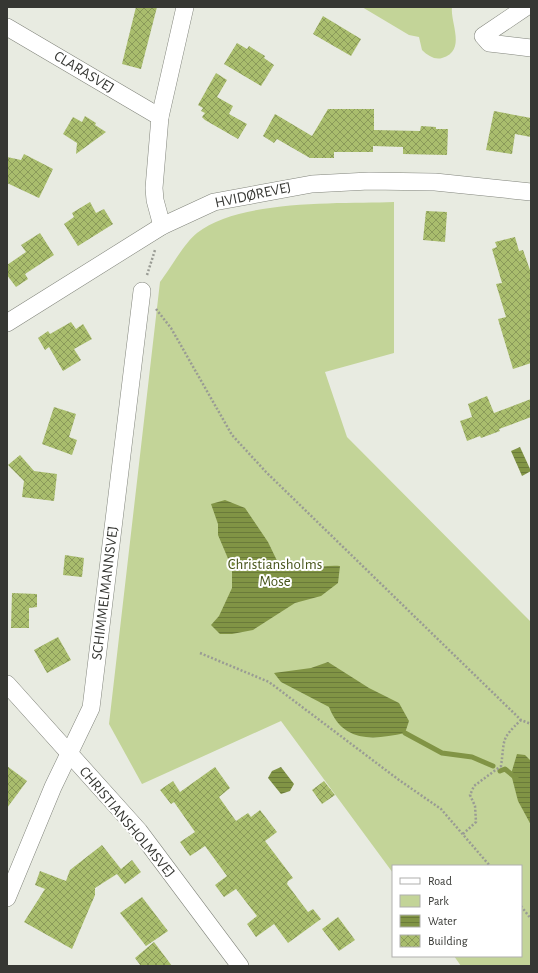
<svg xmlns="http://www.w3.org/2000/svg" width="538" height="973" viewBox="0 0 538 973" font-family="'Alegreya Sans',sans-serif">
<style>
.park{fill:#c3d498}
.water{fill:url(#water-rules)}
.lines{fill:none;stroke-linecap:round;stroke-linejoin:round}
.stream{stroke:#819445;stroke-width:5}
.building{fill:url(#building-cross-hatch)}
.minor-casing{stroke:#81847b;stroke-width:18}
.path{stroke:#999b94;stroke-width:2.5;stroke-dasharray:2 2;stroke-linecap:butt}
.minor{stroke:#fff;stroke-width:17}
.labels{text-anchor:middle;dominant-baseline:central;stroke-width:4;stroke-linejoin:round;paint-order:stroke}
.street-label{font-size:15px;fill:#363733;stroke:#fff}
.park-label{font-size:15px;fill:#48551b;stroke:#fff}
</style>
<defs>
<pattern id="water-rules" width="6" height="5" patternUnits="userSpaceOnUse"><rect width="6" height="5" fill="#819445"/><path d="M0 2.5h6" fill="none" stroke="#6a7a3a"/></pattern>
<pattern id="building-cross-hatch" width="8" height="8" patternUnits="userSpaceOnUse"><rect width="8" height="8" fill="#a9bd6d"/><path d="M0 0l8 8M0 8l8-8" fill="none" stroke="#8a9a5a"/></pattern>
</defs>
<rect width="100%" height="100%" fill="#e8ebe1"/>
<g class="park">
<path d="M 362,7 L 452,7 C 450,23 467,51 442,58 C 435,60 428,56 422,50 L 419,37 L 409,35 Z"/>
<path d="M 394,202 L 394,353 L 325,372 L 347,437 L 531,622 L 531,966 L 461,966 L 454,956 L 521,956 L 521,866 L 393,866 L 393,873 L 281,721 L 142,784 L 109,724 L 160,282 C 170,269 185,242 197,233 C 240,199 340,204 394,202 Z"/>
</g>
<g class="water">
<polygon points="520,447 531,471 522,476 511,451"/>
<path d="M 225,500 L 245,508 L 268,542 L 282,571 C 301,570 320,565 340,566 L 338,583 L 321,596 L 295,603 L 253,630 L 232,634 L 220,634 L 211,625 L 219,616 L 232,588 L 232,568 L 218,535 L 218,524 L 211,504 Z"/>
<path d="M 328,662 L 369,688 L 399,703 L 409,721 L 405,733 C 373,740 343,743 329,707 L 281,682 L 274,673 L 311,668 Z"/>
<polygon points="517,754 525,755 531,761 531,825 518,801 511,774"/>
<polygon points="281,767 294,784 290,791 281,794 268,778 272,771"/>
</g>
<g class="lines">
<g class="stream">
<polyline points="405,733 442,753 472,757 493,766"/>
<polyline points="500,771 505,769 516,778"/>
</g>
</g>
<g class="building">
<polygon points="136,7 157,7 141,69 122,64"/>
<polygon points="323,16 361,39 351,56 313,34"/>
<polygon points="237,43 247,49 249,46 265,56 264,58 274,65 261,86 224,64"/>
<polygon points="216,73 227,80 217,97 233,106 229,114 247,124 238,139 205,120 202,117 205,113 201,111 203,108 198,105"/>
<polygon points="328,109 374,109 374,130 420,131 421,126 436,127 436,129 448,129 447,155 403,154 403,147 373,146 373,152 334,152 334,158 310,158 277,139 274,143 263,136 275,114 312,136"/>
<polygon points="494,111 531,118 531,137 515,134 512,154 486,150"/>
<polygon points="85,116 96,123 95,125 106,132 76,154 77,143 63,134 73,117 82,122"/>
<polygon points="24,154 53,169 39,198 7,183 7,157 21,160"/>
<polygon points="90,202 96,213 104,209 113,224 78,246 64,224 74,217 72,213"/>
<polygon points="426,211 447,212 445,242 423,240"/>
<polygon points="40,233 54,255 25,274 28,279 16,287 7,275 7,265 26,252 21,245"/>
<polygon points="515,237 519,251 523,250 531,273 531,363 513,369 498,319 506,317 496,284 502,283 492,249 497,247 495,242"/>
<polygon points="71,322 76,329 83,324 92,339 74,349 81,360 63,371 49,347 45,350 38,338 48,331 50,334"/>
<polygon points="487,396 494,413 531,399 531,417 499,429 500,431 481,438 480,436 467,441 460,421 472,417 468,404"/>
<polygon points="54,407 76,414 69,437 77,440 72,455 42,444"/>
<polygon points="20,455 34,471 57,474 54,501 22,497 24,481 8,465"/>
<polygon points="65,555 84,558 82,577 63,575"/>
<polygon points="12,593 37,594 37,607 29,608 29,628 11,628"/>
<polygon points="58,637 71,660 47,673 34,650"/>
<polygon points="7,766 27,781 7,808"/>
<polygon points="215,767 230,788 219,797 236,821 248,813 251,817 260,810 277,832 265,841 293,878 288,881 287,884 308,912 313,909 321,919 288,943 274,924 256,937 247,924 257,916 236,889 224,897 215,885 227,876 205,846 190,856 180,842 195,832 174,802 171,804 160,790 173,781 180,792"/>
<polygon points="324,781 335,795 322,804 312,790"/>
<polygon points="102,845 121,869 132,860 141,872 125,884 117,874 95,888 95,895 72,949 24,922 45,889 35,885 40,871 66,881 70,870"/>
<polygon points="142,897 168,931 146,946 120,913"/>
<polygon points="338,917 355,940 339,951 322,929"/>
<polygon points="154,942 172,966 141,966 135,958"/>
</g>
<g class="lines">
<g class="minor-casing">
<g id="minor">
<polyline points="526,7 483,36 489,43 531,48"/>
<polyline points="7,27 160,117"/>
<polyline points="162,226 155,200 154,188 160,117 185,7"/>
<polyline points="7,323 162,226 214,202 312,184 369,181 435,182 531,192"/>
<polyline points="7,684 139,831 240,966"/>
<polyline points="7,898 53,787 91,708 142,291"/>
</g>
</g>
<g class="path">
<polyline points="147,275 155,250"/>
<polyline points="156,309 171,328 232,435 266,472 521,720 531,724"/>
<polyline points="200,653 269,682 399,780 441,809 490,866"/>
<path d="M 463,834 L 476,822 L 475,806 L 470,795 L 474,786 L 501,766 C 505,739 500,740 521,720"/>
<polyline points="521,906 531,919"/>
</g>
<use href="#minor" class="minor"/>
</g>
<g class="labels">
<g class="street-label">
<text transform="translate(84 72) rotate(31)">CLARASVEJ</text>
<text transform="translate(253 195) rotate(-12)">HVIDØREVEJ</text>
<text transform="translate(105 593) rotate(-83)">SCHIMMELMANNSVEJ</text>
<text transform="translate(127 822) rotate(50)">CHRISTIANSHOLMSVEJ</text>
</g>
<g class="park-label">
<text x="275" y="564">Christiansholms<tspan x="275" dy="17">Mose</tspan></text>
</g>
</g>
<rect width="538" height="973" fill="none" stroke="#363733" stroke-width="16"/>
<rect x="392" y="865" width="130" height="92" fill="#ffffff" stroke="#afafad"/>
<rect x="400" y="878" width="20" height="6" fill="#ffffff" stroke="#afafad"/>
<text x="428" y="885" font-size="12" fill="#363733">Road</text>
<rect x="400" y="895" width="20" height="12" fill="#c3d498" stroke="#afafad"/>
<text x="428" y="905" font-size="12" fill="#363733">Park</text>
<rect x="400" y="915" width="20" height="12" fill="url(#water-rules)" stroke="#afafad"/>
<text x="428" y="925" font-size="12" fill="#363733">Water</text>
<rect x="400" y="935" width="20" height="12" fill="url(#building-cross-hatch)" stroke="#afafad"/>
<text x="428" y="945" font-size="12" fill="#363733">Building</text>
</svg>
